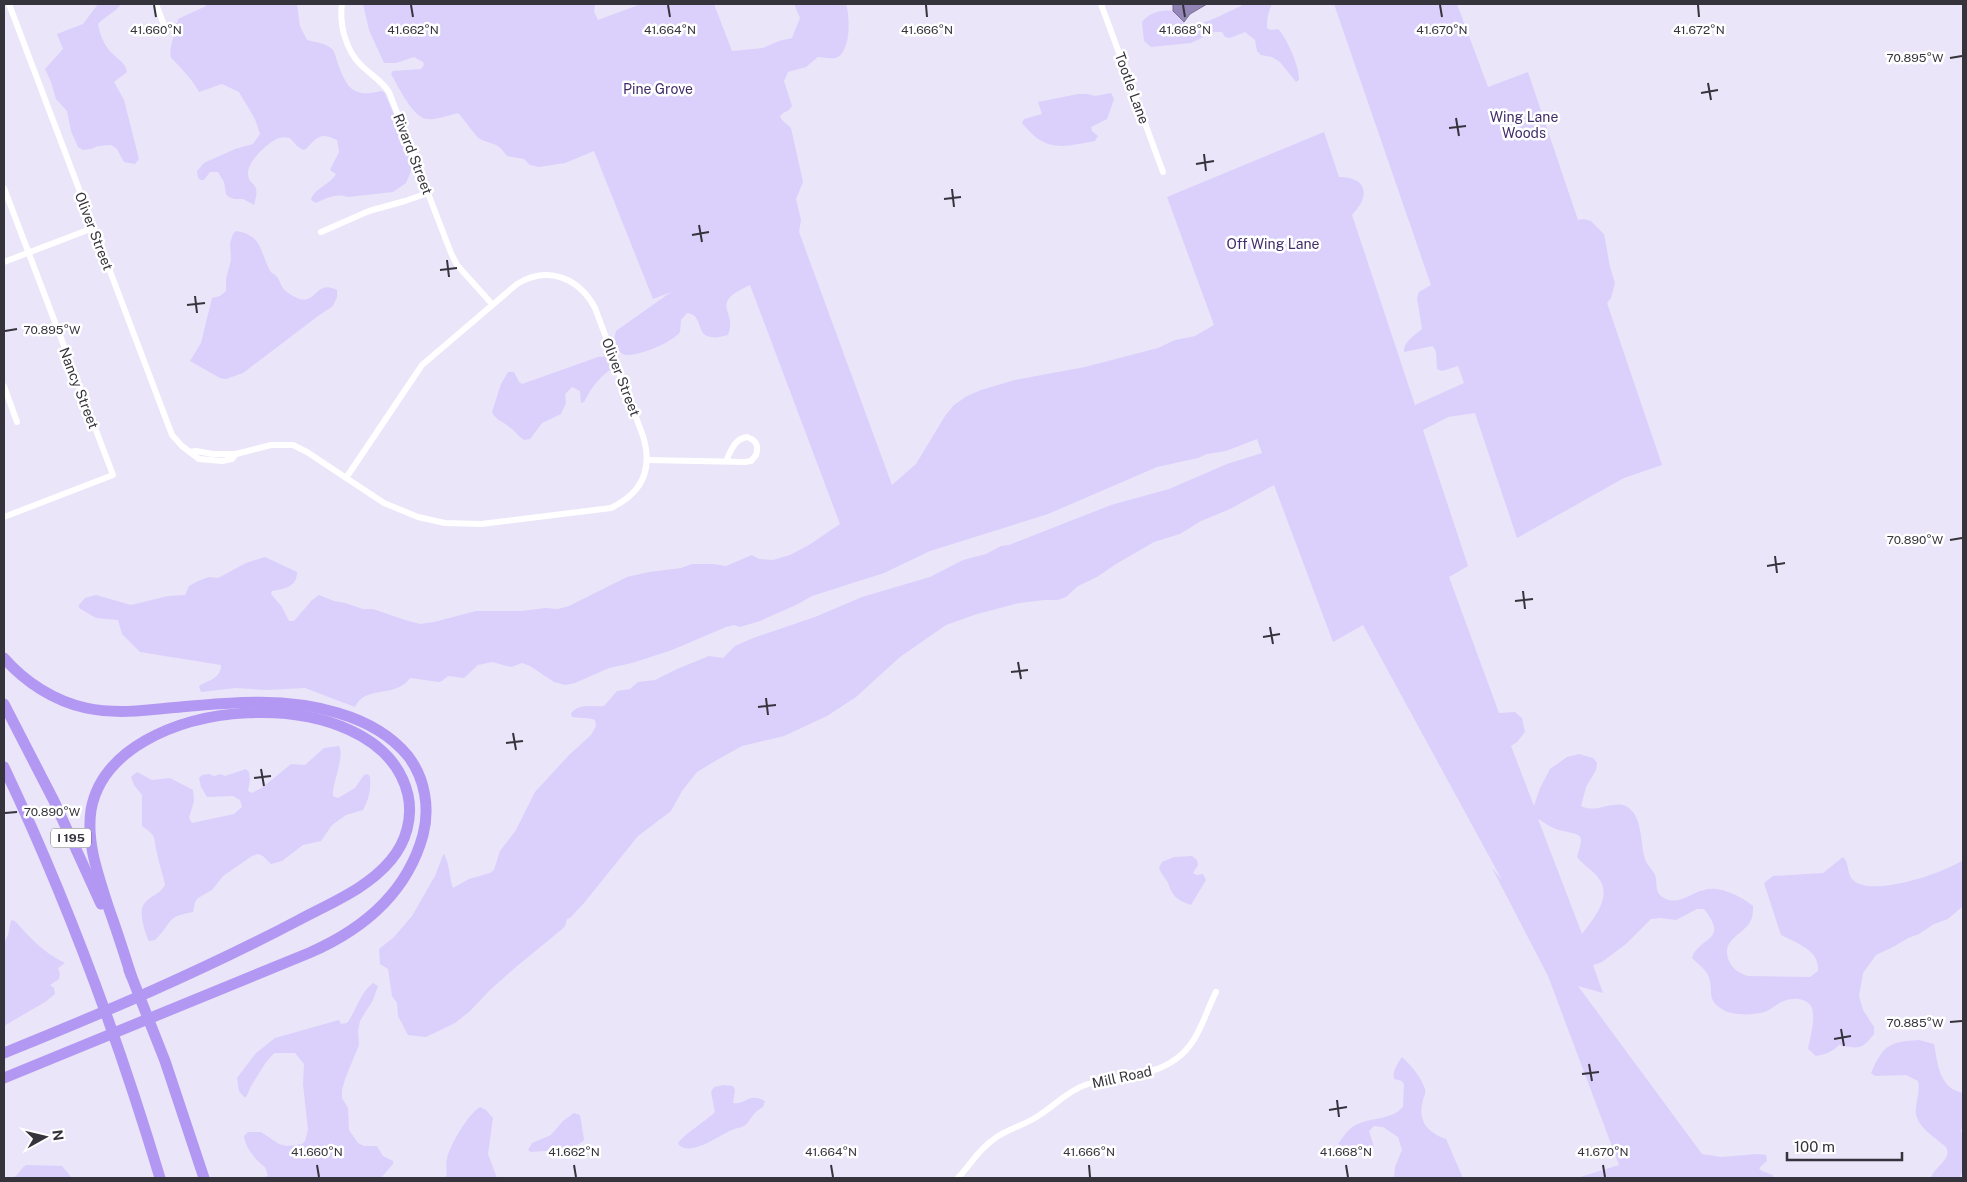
<svg xmlns="http://www.w3.org/2000/svg" width="1967" height="1182" viewBox="0 0 1967 1182" font-family="'Public Sans',sans-serif">
<style>
.green{fill:#dbd0fc;fill-rule:evenodd}
.water{fill:#9487b7;stroke:#786e92}
.lines{fill:none;stroke-linecap:round;stroke-linejoin:round}
.street{stroke:#fff;stroke-width:6}
.highway{stroke:#b398f3;stroke-width:11}
.ticks{fill:none;stroke:#35333b;stroke-width:2}
.labels{text-anchor:middle;dominant-baseline:central;stroke-width:5;stroke-linejoin:round;paint-order:stroke}
.shield{fill:#fff;stroke:#727076;stroke-width:1}
.shield-label{font-size:12px;font-weight:bold;fill:#35333b}
.street-label{font-size:14px;fill:#35333b;stroke:#fff}
.park-label{font-size:14px;fill:#422d6a;stroke:#fff}
.ticks-label{font-size:12px;text-anchor:middle;fill:#35333b;stroke:#fff;stroke-width:5;stroke-linejoin:round;paint-order:stroke}
</style>
<rect width="100%" height="100%" fill="#eae5f9"/>
<g class="green">
<path d="M 98,4 L 121,4 C 116,12 105,16 98,24 C 100,36 105,48 115,56 C 121,62 125,63 127,72 L 114,82 L 124,100 L 139,159 L 135,164 L 124,162 L 117,149 L 111,145 L 98,146 L 91,149 L 83,150 L 78,147 L 71,131 L 67,111 L 56,99 L 51,82 L 45,69 L 63,49 L 57,34 L 83,24 Z"/>
<path d="M 206,4 L 297,4 L 300,26 L 307,40 C 315,42 327,43 333,50 C 335,53 336,58 337,61 C 346,86 352,99 381,91 L 384,92 L 407,143 L 414,164 L 406,183 L 393,192 L 348,197 C 335,193 327,198 316,203 L 311,200 C 314,188 330,185 336,174 L 330,170 L 339,152 L 337,140 C 320,132 318,137 306,149 L 303,150 L 297,146 L 290,138 C 286,137 283,137 279,138 C 268,142 248,161 248,173 C 248,188 262,179 254,205 L 243,199 L 234,199 L 229,197 L 226,194 L 224,182 L 218,172 L 210,172 L 204,180 L 200,180 L 198,177 L 197,171 L 204,163 L 235,149 L 253,144 L 260,134 L 255,119 L 239,92 L 222,84 L 199,92 C 196,84 178,64 171,58 C 168,45 177,37 173,25 L 178,22 L 178,19 L 206,6 Z"/>
<path d="M 363,4 L 595,4 L 594,12 L 598,20 L 641,4 L 714,4 L 732,51 L 763,48 L 779,41 L 792,38 L 800,18 L 794,4 L 846,4 C 850,16 851,49 838,57 C 832,60 824,57 818,57 L 806,67 L 788,72 L 784,81 L 792,106 L 789,110 L 783,113 L 780,116 L 782,120 L 791,128 L 803,182 L 796,199 L 801,220 L 799,232 L 892,485 L 916,464 L 945,416 L 954,405 L 967,396 L 981,390 L 1015,380 L 1085,367 L 1158,348 L 1175,340 L 1195,336 L 1214,325 L 1167,197 L 1324,132 L 1339,177 C 1354,177 1369,183 1362,201 C 1360,206 1355,211 1352,215 L 1415,405 L 1464,383 L 1458,366 L 1442,371 L 1437,369 L 1436,352 L 1433,346 L 1404,352 C 1403,342 1415,335 1422,329 L 1417,298 L 1419,292 L 1431,285 L 1334,4 L 1457,4 L 1488,87 L 1528,72 L 1578,220 L 1583,219 L 1591,221 L 1604,234 L 1610,267 L 1615,283 L 1611,298 L 1607,303 L 1662,465 L 1624,478 L 1517,538 L 1475,413 L 1448,417 L 1423,430 L 1468,566 L 1449,577 L 1499,713 L 1515,712 L 1522,718 L 1525,732 L 1517,742 L 1511,746 L 1534,806 L 1540,788 L 1550,769 L 1567,757 L 1579,754 L 1593,758 L 1597,763 L 1596,770 L 1586,787 L 1581,806 C 1596,814 1612,800 1626,806 C 1643,815 1640,843 1645,859 C 1647,865 1652,869 1655,875 C 1658,884 1654,893 1664,898 C 1678,906 1691,893 1704,890 C 1719,885 1742,897 1753,906 C 1753,913 1753,919 1748,925 C 1737,938 1720,942 1730,963 C 1734,970 1741,974 1748,976 L 1810,977 L 1818,971 C 1820,950 1796,943 1781,935 L 1764,883 L 1773,876 L 1823,873 L 1843,857 C 1850,863 1846,874 1854,881 C 1874,897 1944,873 1963,860 L 1963,906 L 1948,919 L 1934,924 L 1919,934 L 1908,938 L 1895,946 L 1876,955 L 1863,973 L 1859,996 L 1863,1010 L 1874,1027 L 1874,1034 C 1861,1050 1860,1049 1839,1045 C 1832,1052 1826,1054 1816,1056 L 1808,1049 C 1810,1038 1814,1025 1813,1014 C 1813,999 1796,996 1784,1001 C 1778,1003 1773,1008 1767,1011 C 1757,1015 1735,1016 1725,1011 C 1704,999 1715,992 1708,975 C 1705,969 1697,963 1692,958 C 1699,936 1730,942 1704,909 L 1697,909 L 1676,920 L 1661,918 L 1651,919 L 1626,944 L 1602,962 L 1593,965 L 1603,993 L 1578,986 L 1702,1154 L 1721,1157 L 1758,1154 L 1766,1155 L 1767,1161 L 1759,1168 L 1762,1171 L 1773,1175 L 1773,1178 L 1577,1178 L 1619,1165 L 1548,976 L 1492,868 L 1502,880 L 1363,625 L 1333,642 L 1274,485 L 1230,509 L 1201,521 L 1180,534 L 1154,542 L 1116,564 L 1097,577 L 1078,586 L 1066,597 L 1058,600 L 1044,600 L 1019,603 L 977,614 L 946,625 L 900,657 L 856,697 L 827,716 L 784,736 L 742,746 L 715,761 L 697,772 L 682,791 L 671,811 L 638,836 L 584,903 L 570,918 L 567,919 L 565,926 L 561,930 L 516,967 L 490,990 L 470,1011 L 455,1023 L 426,1037 L 408,1035 L 398,1016 L 397,1003 L 392,996 L 388,969 L 380,964 L 379,949 L 394,937 L 412,916 L 435,876 L 443,855 L 444,854 C 450,864 449,878 453,888 L 469,879 L 490,873 L 494,870 L 500,851 L 516,830 L 535,792 L 569,755 L 591,735 L 596,726 L 595,720 C 588,717 580,719 572,717 L 571,713 C 580,703 593,707 604,706 L 617,691 L 630,689 L 638,682 L 655,680 L 677,669 L 709,656 L 723,658 L 735,646 L 753,638 L 815,617 L 862,597 L 930,577 L 963,560 L 986,554 L 1001,546 L 1009,545 L 1111,505 L 1169,489 L 1227,464 L 1262,453 L 1257,439 L 1226,451 L 1207,454 L 1198,458 L 1157,467 L 1048,514 L 930,551 L 884,573 L 812,596 L 796,605 L 760,621 L 740,627 L 734,625 L 726,627 L 672,650 L 632,663 L 609,668 L 575,683 L 565,685 L 554,682 L 530,666 L 522,663 L 511,667 L 492,662 L 478,665 L 464,678 L 448,676 L 442,681 L 439,682 L 410,678 C 408,681 404,685 401,686 C 386,695 364,688 355,707 L 305,688 L 266,690 L 236,688 L 201,692 L 199,686 C 208,680 221,679 221,665 L 140,652 L 122,634 L 118,620 L 96,618 L 79,608 L 79,605 L 85,598 L 96,595 L 131,605 L 168,596 L 185,595 L 189,586 L 198,581 L 209,577 L 218,578 L 246,563 L 265,557 L 297,572 C 297,587 284,589 272,591 L 271,594 L 282,607 L 289,621 L 294,621 L 312,600 L 319,595 L 334,601 L 345,603 L 363,609 L 373,609 L 405,620 L 420,624 L 434,622 L 476,611 L 522,611 L 545,608 L 558,609 L 569,606 L 627,577 L 649,572 L 681,568 L 692,564 L 713,564 L 726,566 L 752,555 L 759,559 L 773,560 L 790,555 L 809,545 L 840,524 L 750,285 C 707,305 738,309 728,335 C 689,346 708,315 687,313 L 681,320 L 680,332 C 673,342 641,355 628,355 C 624,355 621,353 617,350 L 614,340 L 616,331 L 671,292 L 653,299 L 594,151 L 565,163 L 539,167 L 530,165 L 524,159 L 507,156 C 496,140 493,146 480,139 C 475,136 464,119 458,113 C 449,115 437,120 427,119 C 413,118 398,86 391,74 L 393,71 L 421,69 L 424,65 L 423,62 L 414,57 L 396,63 L 384,63 L 369,30 ZM 1538,819 C 1544,822 1551,828 1559,830 C 1582,836 1585,831 1577,857 C 1583,865 1591,869 1597,876 C 1614,896 1594,918 1582,934 Z"/>
<path d="M 1243,4 L 1272,4 C 1268,12 1267,19 1267,28 L 1270,30 L 1278,29 C 1287,38 1300,68 1299,80 L 1296,82 L 1280,62 L 1272,57 L 1261,55 L 1257,51 L 1255,40 L 1245,32 L 1230,38 L 1225,37 L 1222,32 L 1214,32 L 1191,43 L 1151,47 L 1144,41 L 1142,22 C 1149,13 1161,9 1173,11 C 1177,16 1181,22 1188,24 C 1200,28 1229,11 1241,6 Z"/>
<path d="M 1111,93 L 1114,99 L 1107,119 L 1091,127 L 1092,131 L 1098,136 L 1095,141 C 1062,147 1046,153 1022,123 L 1024,119 L 1042,114 L 1038,102 L 1078,94 L 1087,94 L 1095,96 Z"/>
<path d="M 236,231 C 262,235 260,251 269,269 C 271,274 274,273 277,277 C 281,282 281,288 287,292 C 318,315 312,277 337,290 L 337,297 L 333,306 L 318,316 L 243,373 L 226,379 L 220,378 L 190,361 L 201,343 L 212,298 L 220,296 L 226,291 L 226,279 L 231,260 L 230,243 L 233,234 Z"/>
<path d="M 612,356 L 616,366 C 600,376 593,385 584,402 L 581,403 L 580,391 L 572,387 L 565,394 L 566,403 L 561,414 L 542,423 L 530,439 L 524,440 C 518,436 514,430 508,426 C 502,421 496,420 492,412 L 501,384 L 508,372 L 514,372 L 519,382 L 522,384 L 598,357 Z"/>
<path d="M 339,746 C 345,757 332,783 333,796 L 338,798 L 355,788 L 364,775 L 368,774 L 370,777 C 371,789 369,799 363,810 L 346,815 L 332,825 L 321,841 L 303,845 L 282,861 L 271,864 L 263,856 L 258,854 L 252,856 L 223,876 L 212,890 L 198,898 L 195,902 L 193,912 C 164,917 173,923 155,940 L 149,941 C 145,933 138,912 144,904 C 149,896 160,895 165,885 C 163,874 159,864 157,853 C 153,837 158,837 142,826 L 142,795 L 134,785 L 131,777 L 137,772 L 152,780 L 170,778 L 193,790 L 194,801 L 189,818 L 192,823 L 234,814 L 242,807 L 240,800 L 233,796 L 207,797 L 201,787 L 199,778 L 202,775 L 209,774 L 214,776 L 221,774 L 225,776 L 246,769 L 249,772 L 250,780 L 248,791 L 252,793 L 263,787 L 291,764 L 305,765 L 324,748 Z"/>
<path d="M 1192,856 L 1197,860 L 1198,865 L 1193,873 L 1196,875 L 1203,874 L 1206,880 L 1191,905 C 1177,900 1173,897 1168,883 C 1166,878 1161,874 1159,868 L 1162,862 L 1174,857 Z"/>
<path d="M 11,920 L 15,921 C 31,939 44,953 65,963 L 58,968 L 60,974 L 59,979 L 50,985 L 54,988 L 55,994 L 45,1002 L 4,1026 L 4,944 L 8,935 Z"/>
<path d="M 373,983 L 378,986 L 373,1000 L 360,1021 L 358,1031 L 359,1045 L 345,1079 L 342,1090 L 342,1098 L 348,1108 L 349,1130 L 358,1143 L 364,1146 L 377,1146 L 383,1156 L 393,1161 L 393,1164 L 381,1178 L 261,1178 L 268,1176 L 265,1167 C 256,1161 245,1147 244,1136 L 248,1132 L 261,1132 L 279,1144 L 287,1146 L 302,1144 L 305,1141 L 308,1130 L 303,1084 L 304,1064 L 295,1053 L 275,1053 C 267,1058 259,1074 253,1083 C 249,1088 249,1093 245,1098 L 239,1091 L 237,1078 L 256,1053 L 275,1038 L 339,1020 L 341,1024 L 347,1023 C 357,1010 359,994 373,983 Z"/>
<path d="M 1919,1040 L 1934,1044 C 1938,1065 1939,1088 1963,1093 L 1963,1125 L 1961,1131 L 1963,1135 L 1963,1169 L 1960,1178 L 1931,1178 C 1934,1167 1953,1159 1946,1147 C 1935,1137 1913,1125 1916,1108 C 1917,1098 1920,1091 1918,1081 L 1906,1075 L 1875,1076 L 1871,1073 C 1884,1044 1889,1042 1919,1040 Z"/>
<path d="M 1402,1057 C 1411,1065 1421,1077 1425,1089 C 1426,1094 1424,1096 1423,1100 C 1417,1121 1428,1133 1446,1139 L 1463,1178 L 1394,1178 L 1395,1167 L 1402,1150 L 1398,1137 L 1383,1127 L 1374,1126 L 1369,1131 L 1374,1147 L 1363,1155 L 1360,1154 L 1358,1147 L 1355,1145 L 1343,1146 L 1338,1144 C 1342,1139 1346,1132 1351,1128 C 1367,1116 1389,1122 1403,1107 L 1404,1084 L 1402,1081 L 1394,1079 C 1392,1071 1398,1063 1402,1057 Z"/>
<path d="M 724,1085 L 733,1086 L 735,1090 L 733,1103 C 747,1105 748,1092 765,1101 L 763,1107 C 751,1113 751,1122 744,1126 C 740,1128 736,1128 732,1130 C 719,1135 690,1158 678,1144 C 681,1136 706,1121 715,1112 L 711,1092 L 714,1087 Z"/>
<path d="M 480,1107 L 486,1110 L 493,1118 L 488,1154 L 497,1178 L 446,1178 C 448,1172 445,1166 447,1159 C 449,1146 469,1113 480,1107 Z"/>
<path d="M 574,1113 L 580,1115 L 584,1140 C 572,1152 547,1150 531,1152 L 528,1150 L 532,1143 L 551,1135 L 563,1121 Z"/>
<path d="M 26,1165 L 62,1166 L 72,1178 L 13,1178 C 19,1175 20,1169 26,1165 Z"/>
</g>
<polygon class="water" points="1173,4 1207,4 1190,14 1184,22 1173,11"/>
<g class="lines">
<g class="street">
<polyline points="9,4 172,435 182,446 199,459 222,461 232,459 236,454"/>
<polyline points="156,4 164,25"/>
<path d="M 342,4 C 339,24 346,51 361,65 C 371,75 382,81 389,92 L 451,253 L 457,265 L 492,304"/>
<polyline points="1101,4 1163,172"/>
<polyline points="4,188 113,475 4,517"/>
<polyline points="321,232 369,211 405,201 428,193"/>
<polyline points="4,262 93,228"/>
<polyline points="4,386 17,422"/>
<path d="M 190,452 L 196,451 L 213,454 L 236,454 L 271,445 L 293,445 L 307,452 L 384,503 L 418,517 L 445,523 L 481,524 L 611,508 C 643,493 653,469 643,436 L 595,308 C 579,278 548,265 517,284 L 422,365 L 346,478"/>
<path d="M 647,460 L 745,462 L 751,461 L 756,455 C 759,446 756,440 747,437 C 734,439 731,451 726,461"/>
<path d="M 958,1178 C 970,1165 979,1149 994,1139 C 1008,1128 1027,1125 1041,1114 C 1056,1104 1068,1091 1085,1085 C 1118,1074 1154,1079 1181,1055 C 1200,1038 1205,1013 1216,992"/>
</g>
<g class="highway">
<path d="M 4,658 C 25,682 54,701 86,708 C 114,714 142,711 169,708 C 226,703 282,696 338,713 C 365,721 390,734 408,756 C 425,778 430,808 423,835 C 407,893 362,930 309,953 L 4,1078"/>
<polyline points="4,704 54,801 101,904"/>
<path d="M 4,767 C 67,900 118,1038 160,1178"/>
<polyline points="129,970 165,1061 204,1178"/>
<path d="M 4,1053 C 103,1013 202,971 297,921 C 330,903 367,889 391,860 C 406,842 413,818 408,795 C 380,675 112,691 91,810 C 86,844 99,877 109,909 C 117,931 124,953 131,975"/>
</g>
</g>
<path class="ticks" d="M 154,5 L 156,17M 411,5 L 413,17M 668,5 L 670,17M 926,5 L 927,17M 1183,5 L 1185,17M 1440,5 L 1442,17M 1698,5 L 1699,17M 1950,58 L 1962,56M 1708,83 L 1711,100M 1701,93 L 1718,90M 1456,118 L 1459,136M 1449,128 L 1466,126M 1204,154 L 1206,171M 1196,164 L 1214,161M 952,189 L 954,207M 944,199 L 961,197M 699,225 L 702,242M 692,235 L 709,232M 447,260 L 449,277M 440,270 L 457,268M 195,296 L 197,313M 187,305 L 205,303M 5,331 L 17,329M 1950,540 L 1962,538M 1775,556 L 1777,573M 1767,566 L 1785,563M 1523,591 L 1525,609M 1515,601 L 1533,599M 1270,627 L 1273,644M 1263,637 L 1280,634M 1018,662 L 1021,679M 1011,672 L 1028,670M 766,698 L 768,715M 758,707 L 776,705M 513,733 L 516,750M 506,743 L 523,741M 261,769 L 264,786M 254,778 L 271,776M 5,813 L 17,812M 1950,1022 L 1962,1021M 1841,1029 L 1844,1046M 1834,1039 L 1851,1036M 1589,1064 L 1592,1081M 1582,1074 L 1599,1072M 1337,1100 L 1339,1117M 1329,1110 L 1347,1107M 317,1165 L 319,1177M 574,1165 L 576,1177M 831,1165 L 833,1177M 1089,1165 L 1090,1177M 1346,1165 L 1348,1177M 1603,1165 L 1605,1177"/>
<g class="labels">
<rect class="shield" x="51" y="828.5" width="40" height="19" rx="4"/>
<g class="shield-label">
<text x="71" y="838">I 195</text>
</g>
<g class="street-label">
<text transform="translate(1132 88) rotate(70)">Tootle Lane</text>
<text transform="translate(413 154) rotate(69)">Rivard Street</text>
<text transform="translate(94 231) rotate(69)">Oliver Street</text>
<text transform="translate(621 377) rotate(69)">Oliver Street</text>
<text transform="translate(79 388) rotate(69)">Nancy Street</text>
<text transform="translate(1122 1077) rotate(-12)">Mill Road</text>
</g>
<g class="park-label">
<text x="658" y="89">Pine Grove</text>
<text x="1524" y="117">Wing Lane<tspan x="1524" dy="16">Woods</tspan></text>
<text x="1273" y="244">Off Wing Lane</text>
</g>
</g>
<g class="ticks-label">
<text x="156" y="34">41.660°N</text>
<text x="413" y="34">41.662°N</text>
<text x="670" y="34">41.664°N</text>
<text x="927" y="34">41.666°N</text>
<text x="1185" y="34">41.668°N</text>
<text x="1442" y="34">41.670°N</text>
<text x="1699" y="34">41.672°N</text>
<text x="1915" y="62">70.895°W</text>
<text x="52" y="334">70.895°W</text>
<text x="1915" y="544">70.890°W</text>
<text x="52" y="816">70.890°W</text>
<text x="1915" y="1027">70.885°W</text>
<text x="317" y="1156">41.660°N</text>
<text x="574" y="1156">41.662°N</text>
<text x="831" y="1156">41.664°N</text>
<text x="1089" y="1156">41.666°N</text>
<text x="1346" y="1156">41.668°N</text>
<text x="1603" y="1156">41.670°N</text>
</g>
<rect width="1967" height="1182" fill="none" stroke="#35333b" stroke-width="10"/>
<g transform="translate(45 1137) rotate(82)" stroke="#ffffff" stroke-width="4" paint-order="stroke">
<path d="M0-4L9 19L0 12L-9 19Z" fill="#35333b"/>
<text y="-8" font-size="14" font-weight="bold" text-anchor="middle" fill="#35333b">N</text>
</g>
<path d="M1787 1152v8h115v-8" fill="none" stroke="#35333b" stroke-width="2.5"/>
<text x="1794" y="1152" font-size="15" fill="#35333b" stroke="#ffffff" stroke-width="4" paint-order="stroke">100 m</text>
</svg>
